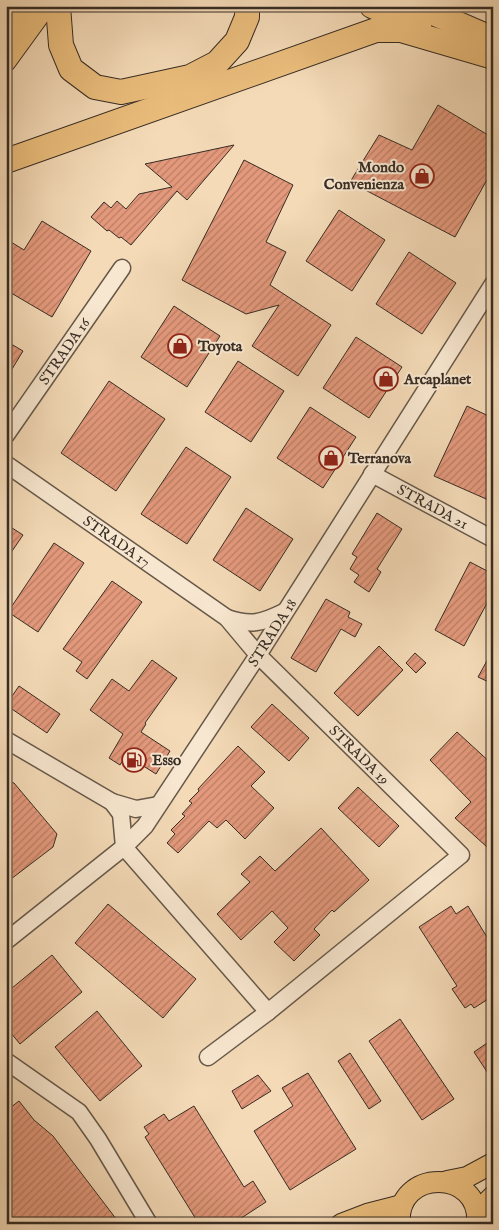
<svg xmlns="http://www.w3.org/2000/svg" width="499" height="1230" viewBox="0 0 499 1230" font-family="'IM FELL English',serif">
<style>
.building{fill:url(#building-hatch);stroke:#372d24}
.lines{fill:none;stroke-linecap:round;stroke-linejoin:round}
.minor-casing{stroke:#665849;stroke-width:19}
.major-casing{stroke:#372d24;stroke-width:22}
.highway-casing{stroke:#372d24;stroke-width:26}
.minor{stroke:#f8e7d0;stroke-width:16}
.major{stroke:#eabd7c;stroke-width:20}
.highway{stroke:#eabd7c;stroke-width:24}
.labels{text-anchor:middle;dominant-baseline:central;stroke-width:4;stroke-linejoin:round;paint-order:stroke}
.poi-label{font-size:15px;font-weight:bold;fill:#372d24;stroke:#f8e7d0;text-anchor:start}
.street-label{font-size:15px;fill:#372d24;stroke:#f8e7d0}
</style>
<defs>
<pattern id="building-hatch" width="6" height="6" patternUnits="userSpaceOnUse" patternTransform="scale(1.25)"><rect width="6" height="6" fill="#e4997c"/><path d="M-1 1l2-2M0 6l6-6M5 7l2-2" fill="none" stroke="#ba7d65"/></pattern>
</defs>
<rect width="100%" height="100%" fill="#f4dab7"/>
<filter id="stains"><feTurbulence type="fractalNoise" baseFrequency=".004" numOctaves="4"/><feColorMatrix values="0 0 0 0 .2 0 0 0 0 .09 0 0 0 0 .02 0 0 0 .5 -.17"/></filter>
<radialGradient id="worn" r=".72"><stop offset=".6" stop-color="#630" stop-opacity="0"/><stop offset="1" stop-color="#630" stop-opacity=".3"/></radialGradient>
<g class="building">
<polygon points="438,105 493,138 493,169 455,237 350,182 379,135 412,150"/>
<polygon points="234,145 187,200 177,191 131,245 121,237 119,238 109,230 107,231 91,217 104,202 111,208 117,201 126,209 139,194 172,187 145,164"/>
<polygon points="244,160 293,185 266,242 286,252 270,285 331,325 298,376 252,346 279,305 246,314 182,280"/>
<polygon points="339,210 385,240 352,291 306,261"/>
<polygon points="42,221 91,251 52,317 6,290 6,239 24,250"/>
<polygon points="409,252 456,283 422,334 376,304"/>
<polygon points="174,306 220,336 187,387 141,357"/>
<polygon points="356,337 402,367 369,418 323,388"/>
<polygon points="6,341 23,351 6,379"/>
<polygon points="238,361 284,391 251,442 205,412"/>
<polygon points="109,381 165,419 116,491 61,453"/>
<polygon points="467,406 493,418 493,502 434,476"/>
<polygon points="310,407 356,437 323,488 277,458"/>
<polygon points="186,447 231,477 187,544 141,514"/>
<polygon points="246,508 293,539 260,591 213,560"/>
<polygon points="377,513 402,529 377,569 381,572 369,592 354,582 359,575 350,569 357,557 352,554"/>
<polygon points="6,524 23,535 6,560"/>
<polygon points="54,543 84,563 38,632 8,612"/>
<polygon points="470,562 493,574 493,592 464,646 435,630"/>
<polygon points="112,581 142,602 87,679 76,671 82,662 63,649"/>
<polygon points="326,599 350,612 348,617 362,624 355,637 341,629 316,672 291,658"/>
<polygon points="379,646 403,670 358,716 334,693"/>
<polygon points="493,650 493,684 478,677"/>
<polygon points="415,653 426,663 416,673 406,663"/>
<polygon points="152,660 177,678 145,723 146,724 141,732 170,751 156,774 126,755 120,765 109,758 123,734 90,710 112,679 129,691"/>
<polygon points="19,686 60,714 47,733 6,705"/>
<polygon points="272,704 309,738 289,761 251,727"/>
<polygon points="457,732 493,765 493,841 487,847 455,818 471,802 430,760"/>
<polygon points="238,746 265,772 251,786 274,808 245,839 226,820 217,828 209,821 178,853 167,843 175,834 171,830 185,816 182,814 192,803 189,801 199,791 198,789"/>
<polygon points="6,781 14,783 57,834 53,847 11,879 6,876"/>
<polygon points="358,787 399,826 379,847 338,808"/>
<polygon points="321,828 369,880 334,912 332,910 314,929 320,935 294,961 274,942 288,928 272,911 241,940 217,914 250,882 241,874 260,856 275,871"/>
<polygon points="108,904 196,979 163,1018 75,943"/>
<polygon points="451,906 456,914 468,906 493,947 493,996 474,1008 471,1004 465,1008 452,989 457,986 419,927"/>
<polygon points="52,955 82,992 20,1044 6,1027 6,993"/>
<polygon points="97,1011 142,1066 100,1101 55,1047"/>
<polygon points="400,1019 454,1099 422,1120 369,1041"/>
<polygon points="493,1039 493,1081 474,1052"/>
<polygon points="350,1053 381,1101 369,1109 338,1061"/>
<polygon points="308,1073 356,1149 290,1190 254,1131 293,1106 282,1088"/>
<polygon points="258,1075 271,1091 242,1109 232,1091"/>
<polygon points="19,1101 34,1120 53,1136 120,1224 14,1224 6,1214 6,1111"/>
<polygon points="194,1106 244,1187 253,1181 266,1202 232,1224 199,1224 145,1137 149,1134 144,1127 164,1114 169,1121"/>
</g>
<g class="lines">
<g class="minor-casing">
<g id="minor">
<path id="s1" d="M 6,435 L 122,268"/>
<path id="s2" d="M 6,464 L 227,618 L 258,655 L 461,855 L 268,1012 L 208,1057"/>
<path id="s3" d="M 372,474 L 493,539"/>
<path d="M 227,618 C 251,626 262,623 284,612"/>
<polyline points="6,740 112,802 136,809 158,805"/>
<polyline points="112,802 121,814 124,847 268,1012"/>
<path id="s4" d="M 6,941 L 124,847 L 145,826 L 258,655 L 493,284"/>
<polyline points="6,1061 79,1112 98,1139 149,1224"/>
</g>
</g>
<g class="major-casing">
<g id="major">
<polyline points="6,34 26,6"/>
<polyline points="6,61 46,6"/>
<polyline points="447,1181 467,1177 493,1163"/>
<polyline points="478,1216 485,1204 493,1196"/>
<polyline points="341,1224 367,1214 402,1205"/>
<path d="M 400,1224 C 395,1168 482,1168 477,1224"/>
</g>
</g>
<g class="highway-casing">
<g id="highway">
<polyline points="58,6 61,45 71,69 95,87 121,92 190,77 217,63 237,41 247,17 247,6"/>
<polyline points="372,6 419,26"/>
<polyline points="417,6 493,39"/>
<polyline points="6,28 15,22"/>
<polyline points="6,161 376,30 401,30 490,56"/>
</g>
</g>
<use href="#minor" class="minor"/>
<use href="#major" class="major"/>
<use href="#highway" class="highway"/>
</g>
<defs>
<g id="shop-ring" transform="scale(1.25)"><circle r="9.5" fill="#f8e7d0" stroke="#8f2418" stroke-width="1.5"/><path d="M-5-2.5h2.3a2.7 3.5 0 0 1 5.4 0H5L5.5 6h-11ZM-1.5-2.5h3a1.5 2.3 0 0 0-3 0Z" fill="#8f2418"/></g>
<g id="fuel-ring" transform="scale(1.25)"><circle r="9.5" fill="#f8e7d0" stroke="#8f2418" stroke-width="1.5"/><path d="M-5.5-6h7V0h2V4h1.3V-2.5L3-4.5l.8-.8L6-3V5H2.5V1h-1V6h-7ZM-4.2-4.7v3.2H.2V-4.7Z" fill="#8f2418"/></g>
</defs>
<g fill-rule="evenodd">
<use href="#shop-ring" x="422" y="176"/>
<use href="#shop-ring" x="180" y="346"/>
<use href="#shop-ring" x="386" y="379"/>
<use href="#shop-ring" x="331" y="458"/>
<use href="#fuel-ring" x="134" y="760"/>
</g>
<g class="labels">
<g class="poi-label">
<text x="404" y="167" text-anchor="end">Mondo<tspan x="404" dy="17">Convenienza</tspan></text>
<text x="198" y="346">Toyota</text>
<text x="404" y="379">Arcaplanet</text>
<text x="348" y="458">Terranova</text>
<text x="152" y="760">Esso</text>
</g>
<g class="street-label">
<text stroke="none"><textPath href="#s1" startOffset="102">STRADA 16</textPath></text>
<text stroke="none"><textPath href="#s3" startOffset="69">STRADA 21</textPath></text>
<text stroke="none"><textPath href="#s2" startOffset="135">STRADA 17</textPath></text>
<text stroke="none"><textPath href="#s4" startOffset="412">STRADA 18</textPath></text>
<text stroke="none"><textPath href="#s2" startOffset="460">STRADA 19</textPath></text>
</g>
</g>
<rect width="499" height="1230" fill="none" stroke="#f4dab7" stroke-width="25"/>
<rect x="8" y="8" width="484" height="1215" fill="none" stroke="#372d24" stroke-width="2.5"/>
<rect x="12" y="12" width="474" height="1205" fill="none" stroke="#372d24"/>
<rect width="100%" height="100%" filter="url(#stains)"/>
<rect width="100%" height="100%" fill="url(#worn)"/>
</svg>
